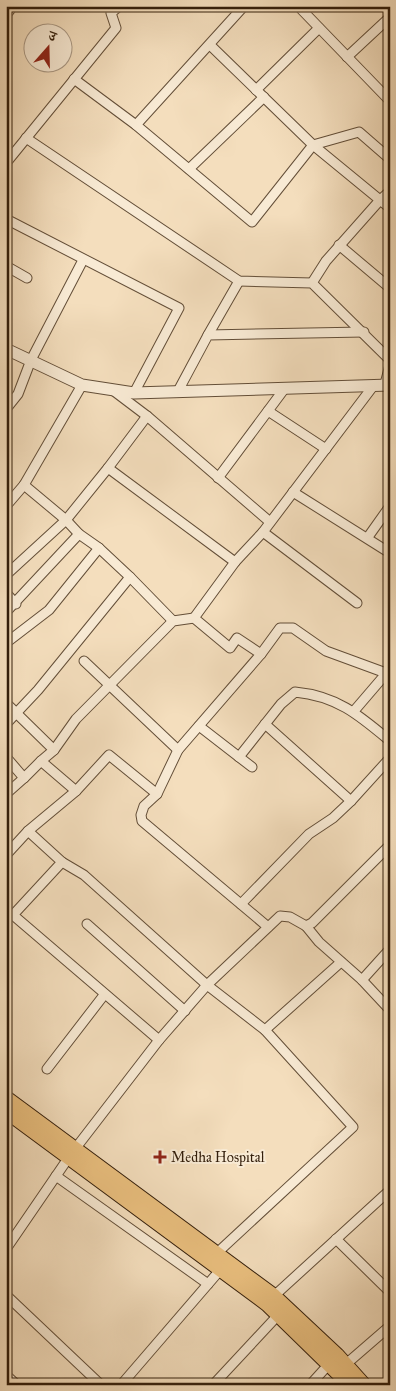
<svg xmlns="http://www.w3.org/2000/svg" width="396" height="1391" viewBox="0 0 396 1391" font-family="'IM FELL Great Primer','Noto Serif Devanagari',serif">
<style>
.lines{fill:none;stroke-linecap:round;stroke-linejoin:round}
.minor-casing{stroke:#634e38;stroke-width:11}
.tertiary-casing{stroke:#634e38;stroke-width:13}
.primary-casing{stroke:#331e0b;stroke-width:16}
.minor{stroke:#f8ead4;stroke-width:9}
.tertiary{stroke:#f8ead4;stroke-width:11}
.primary{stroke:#eabf7e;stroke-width:14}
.poi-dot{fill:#8f2418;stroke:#f8ead4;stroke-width:2}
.labels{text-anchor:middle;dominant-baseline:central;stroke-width:4;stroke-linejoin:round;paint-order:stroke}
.poi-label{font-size:14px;fill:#331e0b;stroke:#f8ead4;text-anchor:start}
</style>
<rect width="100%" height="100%" fill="#f4debd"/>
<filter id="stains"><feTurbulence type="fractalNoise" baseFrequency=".004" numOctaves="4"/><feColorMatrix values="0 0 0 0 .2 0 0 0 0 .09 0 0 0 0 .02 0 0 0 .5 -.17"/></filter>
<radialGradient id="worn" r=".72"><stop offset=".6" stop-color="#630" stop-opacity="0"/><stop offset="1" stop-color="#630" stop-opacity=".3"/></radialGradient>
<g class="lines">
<g class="minor-casing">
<g id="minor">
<polyline points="301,9 390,101"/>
<polyline points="6,15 13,6"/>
<polyline points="210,45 313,145 380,200 390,191"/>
<polyline points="347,57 390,17"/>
<polyline points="74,79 136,125 252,222 313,145 359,132 390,159"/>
<polyline points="256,90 319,28"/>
<polyline points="136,125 244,6"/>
<polyline points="26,138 239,281 312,283 390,360"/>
<polyline points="6,163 116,28 111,13 119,6"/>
<polyline points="189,169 264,97"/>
<polyline points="6,219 179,308 134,393"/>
<polyline points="339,245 390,288"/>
<polyline points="6,266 27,278"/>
<polyline points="312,283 326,261 380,200 390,208"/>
<polyline points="208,335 239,281"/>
<polyline points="385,384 390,365"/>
<polyline points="114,391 147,416 270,522"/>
<polyline points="178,391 208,335 364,332"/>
<polyline points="6,409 18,394 31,360 83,260"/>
<polyline points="268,411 326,449"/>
<polyline points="108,468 147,416"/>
<polyline points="218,478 285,388"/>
<polyline points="293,492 390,553"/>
<polyline points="6,506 24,485 82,385"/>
<polyline points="368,537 390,506"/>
<polyline points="235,562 263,532"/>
<polyline points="6,575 66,520 108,468 235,562 194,618 230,648 237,638 261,654 178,750 157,794 144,806 141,815 142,821 268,927"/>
<polyline points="130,577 173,621"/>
<polyline points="6,593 16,604"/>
<polyline points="357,603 263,532 374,385"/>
<polyline points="6,612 79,534"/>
<polyline points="6,643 49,610 99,548"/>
<polyline points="261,654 280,628 293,628 326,651 386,673"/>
<polyline points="84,661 178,750"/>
<polyline points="6,703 54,750"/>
<polyline points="354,711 390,669"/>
<polyline points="6,724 38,690 130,577 99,548 79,534 66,520 24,485"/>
<polyline points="265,724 351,801"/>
<polyline points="199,726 252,767"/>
<polyline points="6,757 24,778 41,761 76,791"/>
<path d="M 239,757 L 281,704 L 295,692 C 337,696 359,715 390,741"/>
<polyline points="41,761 54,750 76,719 173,621 194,618"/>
<polyline points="6,794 24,778"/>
<polyline points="28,831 62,862 13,915 159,1040"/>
<polyline points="6,855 28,831 76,791 109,755 157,794"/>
<polyline points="62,862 84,875 207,985 265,1030 353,1127 217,1253"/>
<polyline points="241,904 309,834 333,818 351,801 390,758"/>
<polyline points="87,924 185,1011"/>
<polyline points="306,926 319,942 362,980 390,1010"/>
<polyline points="362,980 390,949"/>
<polyline points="265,1030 341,962"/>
<polyline points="47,1069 104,995"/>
<polyline points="75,1149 159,1040 207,985 280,916 290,917 306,926 312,923 390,845"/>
<polyline points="56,1176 208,1284"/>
<polyline points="336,1239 390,1292"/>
<polyline points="6,1249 69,1157"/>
<polyline points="6,1295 101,1385"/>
<polyline points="274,1296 390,1190"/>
<polyline points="345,1365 390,1326"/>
<polyline points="6,1375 17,1385"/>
<polyline points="121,1385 221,1269"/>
<polyline points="213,1385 281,1312"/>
<polyline points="310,1385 330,1363"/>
</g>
</g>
<g class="tertiary-casing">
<polyline id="tertiary" points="6,349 82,385 134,393 390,385"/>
</g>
<g class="primary-casing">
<g id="primary">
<polyline points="6,1098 274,1296 337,1355 364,1385"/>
<polyline points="6,1111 267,1304 350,1385"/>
</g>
</g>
<use href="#minor" class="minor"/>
<use href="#tertiary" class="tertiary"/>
<use href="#primary" class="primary"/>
</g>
<path class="poi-dot" d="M157.5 1149.5h5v5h5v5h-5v5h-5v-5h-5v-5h5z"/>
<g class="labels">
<g class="poi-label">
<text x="171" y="1157">Medha Hospital</text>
</g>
</g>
<rect width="396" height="1391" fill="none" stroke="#f4debd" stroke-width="25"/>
<rect x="8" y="8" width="381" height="1376" fill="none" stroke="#331e0b" stroke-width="2.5"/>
<rect x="12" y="12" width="371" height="1366" fill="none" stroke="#331e0b"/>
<g transform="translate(48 48) rotate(20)"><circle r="24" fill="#f8ead4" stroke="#a99884"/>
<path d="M0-4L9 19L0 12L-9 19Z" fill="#8f2418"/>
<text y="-8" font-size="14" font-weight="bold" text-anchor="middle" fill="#331e0b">उ</text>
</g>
<rect width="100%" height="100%" filter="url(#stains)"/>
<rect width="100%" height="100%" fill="url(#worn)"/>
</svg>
